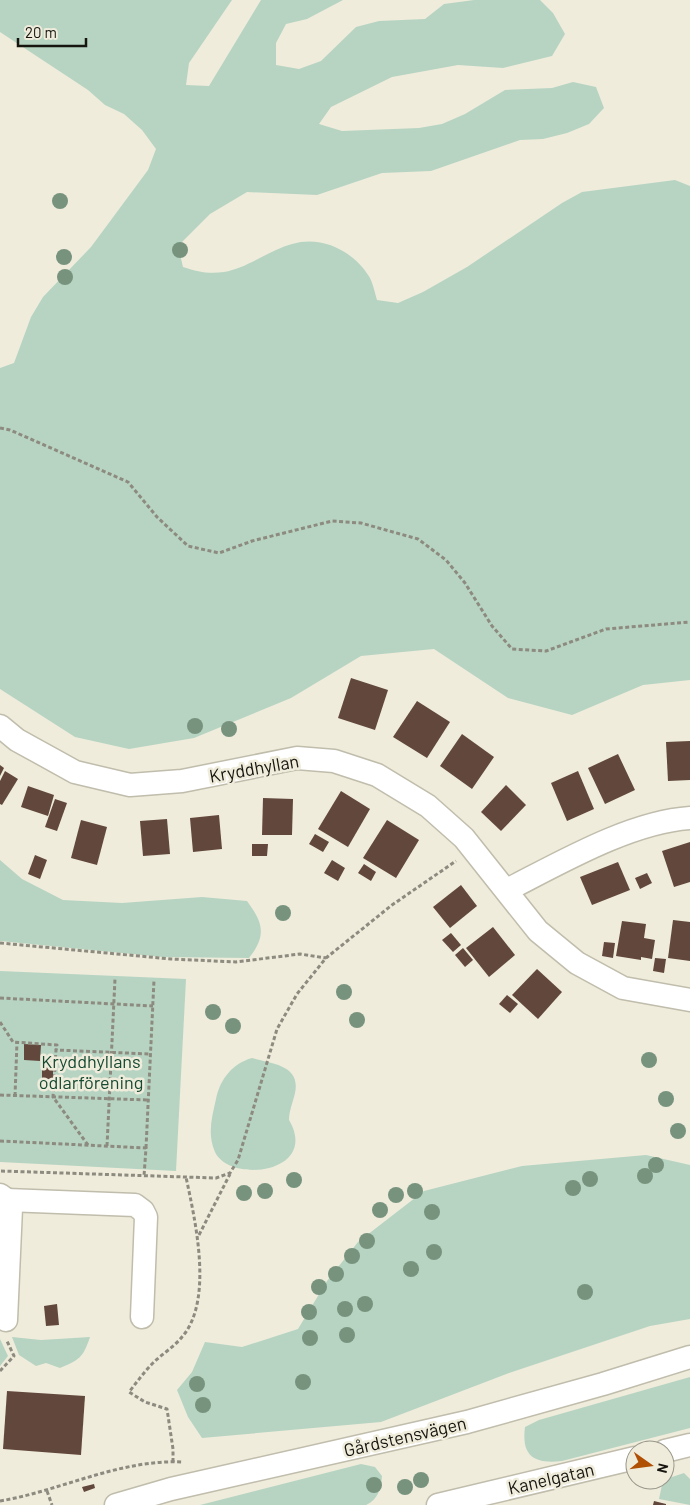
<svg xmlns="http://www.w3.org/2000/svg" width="690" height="1505" viewBox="0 0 690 1505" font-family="Barlow,sans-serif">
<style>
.green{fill:#b7d4c3}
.building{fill:#62473c}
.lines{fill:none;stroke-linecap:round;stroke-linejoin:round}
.minor-casing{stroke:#c0bdac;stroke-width:25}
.path{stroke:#8d8b7f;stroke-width:3;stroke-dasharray:4 2.5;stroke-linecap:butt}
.minor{stroke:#fff;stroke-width:22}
.tree{fill:#77937e}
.labels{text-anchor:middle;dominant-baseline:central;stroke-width:5;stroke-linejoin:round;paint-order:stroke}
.street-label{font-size:18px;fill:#16150f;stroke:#efecdb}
.park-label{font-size:18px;fill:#144a32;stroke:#efecdb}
</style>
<rect width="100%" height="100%" fill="#efecdb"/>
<g class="green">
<path d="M 0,0 L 232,0 L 189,63 L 186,85 L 209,86 L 261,0 L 343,0 L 307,19 L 286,24 L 276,43 L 276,65 L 299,69 L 321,61 L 356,27 L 379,21 L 425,19 L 444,4 L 474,0 L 540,0 L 553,13 L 565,34 L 552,56 L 503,68 L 458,65 L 392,77 L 331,107 L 319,124 L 342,131 L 419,128 L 442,124 L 465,114 L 505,90 L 552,88 L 573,82 L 596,87 L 604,108 L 589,124 L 567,133 L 543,139 L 520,140 L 431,171 L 382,173 L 317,195 L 247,192 L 210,214 L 178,246 L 183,267 C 198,272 209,274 224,272 C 248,268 269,250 292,244 C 322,235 354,251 370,278 C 373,284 375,293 377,300 L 398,303 L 423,292 L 467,267 L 562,203 L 582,192 L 675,180 L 690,186 L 690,680 L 643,685 L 572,715 L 508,698 L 434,649 L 361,656 L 291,698 L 194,738 L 129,749 L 75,737 L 0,689 L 0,368 L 14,363 L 31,317 L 43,297 L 91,247 L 148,170 L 156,149 L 142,130 L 124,114 L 105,105 L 88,90 L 0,32 Z"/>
<path d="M 0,860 L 22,879 L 63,900 L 122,903 L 202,897 L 247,901 C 263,923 267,935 249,958 L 163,957 L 0,941 Z"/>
<polygon points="0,971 186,979 176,1171 0,1162"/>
<path d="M 252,1058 C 272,1064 301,1065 295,1093 C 293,1102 289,1111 289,1120 C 320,1173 230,1184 215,1152 C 207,1134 212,1117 216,1099 C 220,1079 233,1063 252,1058 Z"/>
<polygon points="646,1155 690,1165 690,1319 650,1326 509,1373 381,1422 202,1438 188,1417 177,1390 192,1372 205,1342 242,1347 298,1329 327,1281 358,1242 424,1191 522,1166"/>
<path d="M 12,1337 L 41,1340 L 90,1337 C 83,1358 79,1360 60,1368 L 46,1363 L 36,1366 L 19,1355 Z"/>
<polygon points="0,1339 8,1356 0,1366"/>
<path d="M 690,1377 L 690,1428 L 562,1461 C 535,1464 521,1457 525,1427 L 539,1420 Z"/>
<path d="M 361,1464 L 375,1467 L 382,1476 C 381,1488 378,1500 366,1505 L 200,1505 Z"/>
<polygon points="684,1473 690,1479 690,1505 659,1499 663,1480"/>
</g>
<g class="building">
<polygon points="351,678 388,690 375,730 338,718"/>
<polygon points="417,701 450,722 427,758 393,737"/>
<polygon points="462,734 494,757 472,789 440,766"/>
<polygon points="690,741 690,780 668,781 666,742"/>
<polygon points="618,754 635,790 605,804 588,768"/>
<polygon points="0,765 4,768 0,776"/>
<polygon points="5,771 18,779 2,805 0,804 0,781"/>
<polygon points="578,771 594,809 567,821 551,783"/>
<polygon points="506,785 526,805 501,831 481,812"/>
<polygon points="28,786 54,795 48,816 21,807"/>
<polygon points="341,791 370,809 348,847 318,829"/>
<polygon points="263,798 293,799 292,835 262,835"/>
<polygon points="55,799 67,803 57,831 45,827"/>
<polygon points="219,815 222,849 193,852 190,818"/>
<polygon points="167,819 170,854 143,856 140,821"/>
<polygon points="81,820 107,827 97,865 71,858"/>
<polygon points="387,820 419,840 396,878 363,858"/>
<polygon points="315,834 329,842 323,852 309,844"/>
<polygon points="690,842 690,882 674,887 662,851"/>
<polygon points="252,844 268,844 267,856 252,856"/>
<polygon points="35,855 47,860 40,879 28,874"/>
<polygon points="332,860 345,868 338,881 324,873"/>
<polygon points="618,862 630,890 592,905 580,877"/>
<polygon points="364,864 376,872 371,881 358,873"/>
<polygon points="647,873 652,883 640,889 635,878"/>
<polygon points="461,885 477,906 450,928 433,907"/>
<polygon points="673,920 690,922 690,961 668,958"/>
<polygon points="622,921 646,924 644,938 655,940 652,959 641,957 641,960 616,956"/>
<polygon points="493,927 515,955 489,977 466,948"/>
<polygon points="451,933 461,945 453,952 442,940"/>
<polygon points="604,942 615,943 613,958 602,956"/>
<polygon points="463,948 473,960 465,967 455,955"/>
<polygon points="655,958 666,959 664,973 653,971"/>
<polygon points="537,969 562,992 538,1019 512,995"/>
<polygon points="507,995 518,1004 510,1013 499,1004"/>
<polygon points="24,1044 41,1045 40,1061 24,1060"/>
<rect x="42" y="1067" width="11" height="12"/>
<polygon points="57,1304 59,1325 46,1326 44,1306"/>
<polygon points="7,1391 85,1396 81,1455 3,1449"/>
<polygon points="94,1484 95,1488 84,1492 82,1487"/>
<polygon points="654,1501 666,1504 666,1505 653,1505"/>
</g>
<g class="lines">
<g class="minor-casing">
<g id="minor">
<polyline points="0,726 17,740 75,772 130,785 182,781 297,758 334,761 377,775 428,806 464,838 538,931 577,963 623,988 690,1000"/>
<path d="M 507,890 C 560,863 630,822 690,818"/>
<polyline points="0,1195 7,1200 11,1208 6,1320"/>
<polyline points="7,1200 135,1205 143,1211 146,1217 142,1317"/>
<polyline points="665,1451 690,1445"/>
<polyline points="116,1505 171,1489 467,1422 603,1384 690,1357"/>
<polyline points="438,1505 635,1458"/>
</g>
</g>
<g class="path">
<polyline points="0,428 10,430 128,482 157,517 188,546 219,553 252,541 332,521 361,523 418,539 446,560 465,583 492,626 512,649 546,651 606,629 690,622"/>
<polyline points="0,943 171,959 236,962 300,954 326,958"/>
<polyline points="0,998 153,1006"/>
<polyline points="0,1022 13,1042 57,1045 56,1050"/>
<polyline points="0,1095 148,1100"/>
<polyline points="15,1096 17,1042"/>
<polyline points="0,1141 146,1148 144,1176"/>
<polyline points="88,1145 53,1097 56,1050 150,1054"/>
<polyline points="107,1146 115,979"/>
<polyline points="146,1148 154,980"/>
<polyline points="1,1171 216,1178 230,1173 238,1160 277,1029 297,994 326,958 392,905 456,861"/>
<polyline points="199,1235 230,1174"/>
<polyline points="0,1371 14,1356 7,1341"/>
<path d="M 173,1462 L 173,1449 L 167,1409 L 145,1402 L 129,1392 C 137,1382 144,1372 153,1363 C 162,1354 174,1347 182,1337 C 214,1300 195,1220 186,1177"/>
<polyline points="47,1491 52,1505"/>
<path d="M 0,1501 C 60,1491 120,1459 182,1462"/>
</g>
<use href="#minor" class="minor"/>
</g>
<g class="tree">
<circle cx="60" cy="201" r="8"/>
<circle cx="180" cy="250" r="8"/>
<circle cx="64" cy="257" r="8"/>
<circle cx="65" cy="277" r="8"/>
<circle cx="195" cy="726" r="8"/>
<circle cx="229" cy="729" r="8"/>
<circle cx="283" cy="913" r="8"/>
<circle cx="344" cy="992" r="8"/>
<circle cx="213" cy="1012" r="8"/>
<circle cx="357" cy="1020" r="8"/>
<circle cx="233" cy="1026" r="8"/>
<circle cx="649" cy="1060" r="8"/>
<circle cx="666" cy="1099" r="8"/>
<circle cx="678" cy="1131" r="8"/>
<circle cx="656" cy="1165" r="8"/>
<circle cx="645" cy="1176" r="8"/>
<circle cx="590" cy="1179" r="8"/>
<circle cx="294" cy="1180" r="8"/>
<circle cx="573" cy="1188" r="8"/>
<circle cx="265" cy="1191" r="8"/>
<circle cx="415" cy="1191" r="8"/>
<circle cx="244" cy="1193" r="8"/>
<circle cx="396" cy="1195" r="8"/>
<circle cx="380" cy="1210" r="8"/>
<circle cx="432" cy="1212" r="8"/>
<circle cx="367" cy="1241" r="8"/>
<circle cx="434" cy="1252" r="8"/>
<circle cx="352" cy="1256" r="8"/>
<circle cx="411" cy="1269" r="8"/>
<circle cx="336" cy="1274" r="8"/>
<circle cx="319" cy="1287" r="8"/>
<circle cx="585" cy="1292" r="8"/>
<circle cx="365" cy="1304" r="8"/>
<circle cx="345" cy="1309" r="8"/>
<circle cx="309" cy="1312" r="8"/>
<circle cx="347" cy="1335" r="8"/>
<circle cx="310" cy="1338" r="8"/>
<circle cx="303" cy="1382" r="8"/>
<circle cx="197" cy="1384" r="8"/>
<circle cx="203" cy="1405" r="8"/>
<circle cx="421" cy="1480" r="8"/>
<circle cx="374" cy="1485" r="8"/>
<circle cx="405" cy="1487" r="8"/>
</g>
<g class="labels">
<g class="street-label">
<text transform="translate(254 768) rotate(-10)">Kryddhyllan</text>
<text transform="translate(405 1436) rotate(-13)">Gårdstensvägen</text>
<text transform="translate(551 1478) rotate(-13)">Kanelgatan</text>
</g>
<g class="park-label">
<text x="91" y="1061">Kryddhyllans<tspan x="91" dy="21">odlarförening</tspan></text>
</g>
</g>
<g transform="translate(650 1465) rotate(104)"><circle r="24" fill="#efecdb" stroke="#989689"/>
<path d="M0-4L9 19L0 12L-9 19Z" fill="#b05005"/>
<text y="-8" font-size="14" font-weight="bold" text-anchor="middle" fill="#16150f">N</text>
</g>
<path d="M18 38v8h68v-8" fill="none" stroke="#16150f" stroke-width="2.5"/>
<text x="25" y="38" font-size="15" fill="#16150f" stroke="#efecdb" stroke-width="4" paint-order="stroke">20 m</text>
</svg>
